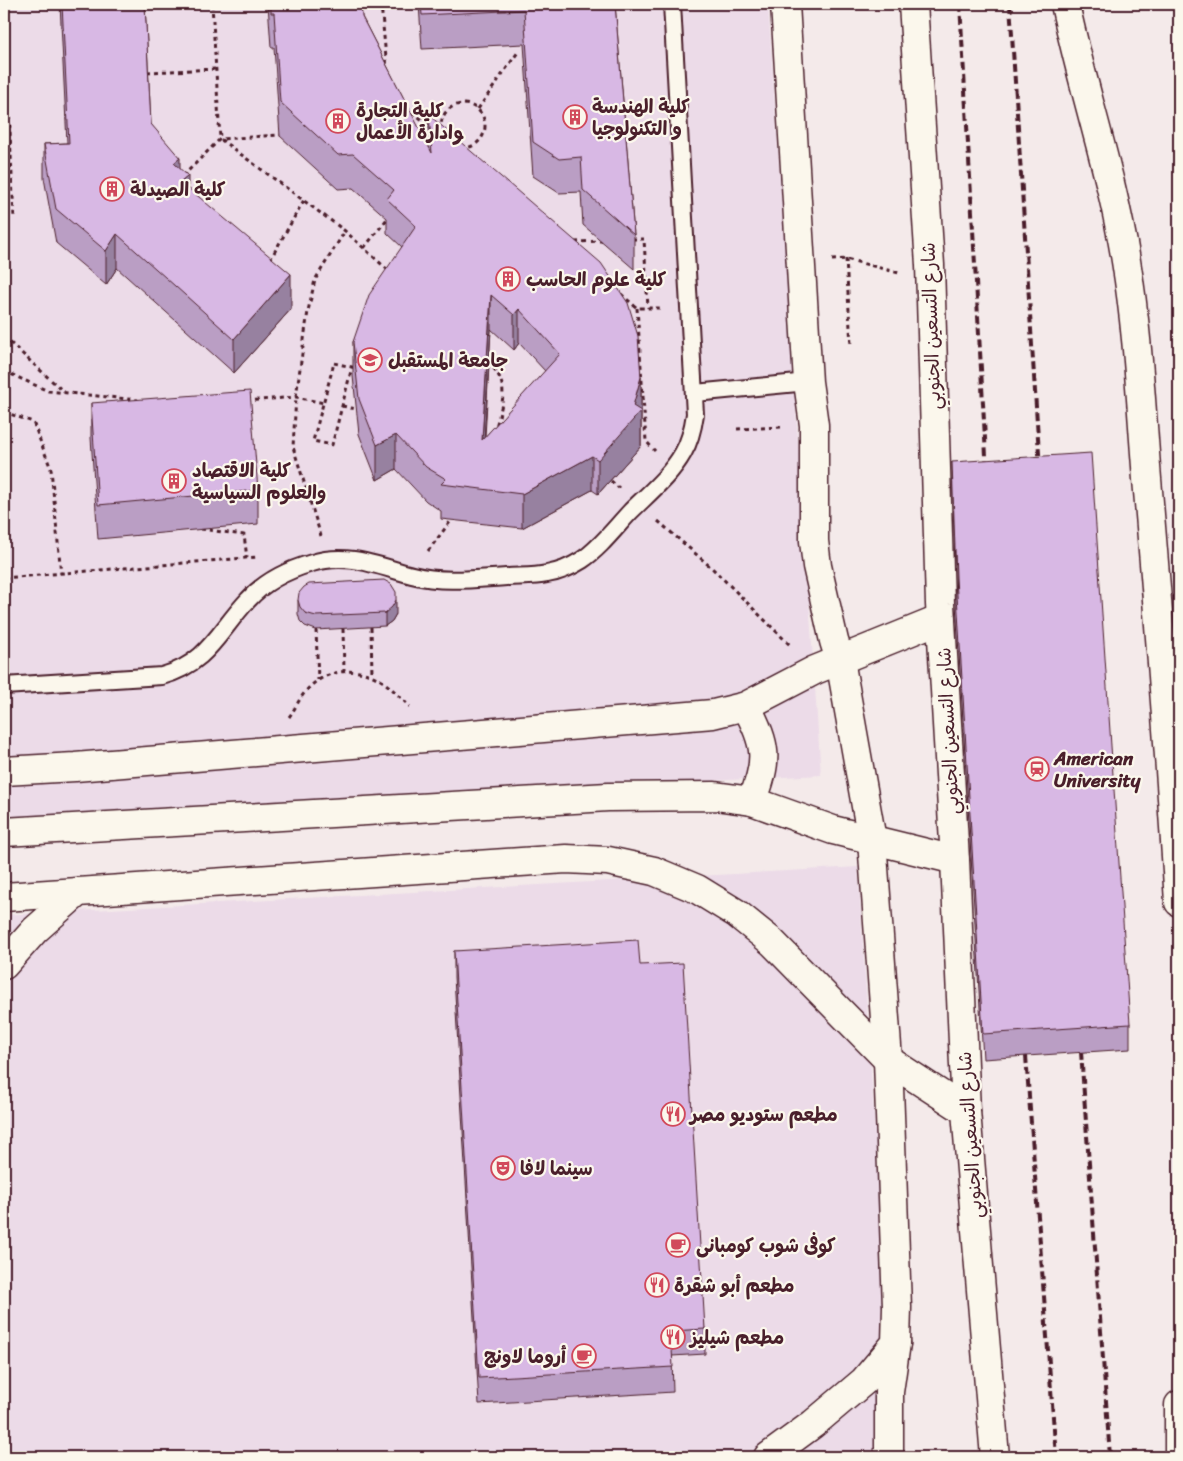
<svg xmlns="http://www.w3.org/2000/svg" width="1183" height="1461" viewBox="0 0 1183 1461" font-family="Sriracha,'Playpen Sans Arabic',sans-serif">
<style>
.built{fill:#ecdbe8}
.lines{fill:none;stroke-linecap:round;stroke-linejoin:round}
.service-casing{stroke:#4a1f2b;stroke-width:20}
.minor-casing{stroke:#4a1f2b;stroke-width:31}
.tertiary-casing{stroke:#4a1f2b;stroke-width:31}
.primary-casing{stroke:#4a1f2b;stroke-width:31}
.path{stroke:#4a1f2b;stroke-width:3;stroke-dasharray:4 4;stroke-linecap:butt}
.service{stroke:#fbf7ec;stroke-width:16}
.minor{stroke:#fbf7ec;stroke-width:28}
.tertiary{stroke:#fbf7ec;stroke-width:28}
.primary{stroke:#fbf7ec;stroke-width:28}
.rail{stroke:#4a1f2b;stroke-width:4;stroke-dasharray:8 4;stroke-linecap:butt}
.wall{fill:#ba9ec4;stroke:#4a1f2b;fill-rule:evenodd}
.shaded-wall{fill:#9781a0;stroke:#4a1f2b}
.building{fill:#d8b8e4;stroke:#4a1f2b;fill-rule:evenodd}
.labels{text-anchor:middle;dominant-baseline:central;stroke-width:4.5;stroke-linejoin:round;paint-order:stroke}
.poi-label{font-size:19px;font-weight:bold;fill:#4a1f2b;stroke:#fbf7ec;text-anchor:start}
.street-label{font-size:19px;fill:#4a1f2b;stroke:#fbf7ec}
</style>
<rect width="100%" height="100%" fill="#f4eaea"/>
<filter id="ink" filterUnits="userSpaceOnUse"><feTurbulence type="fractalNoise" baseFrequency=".02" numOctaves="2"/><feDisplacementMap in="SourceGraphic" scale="10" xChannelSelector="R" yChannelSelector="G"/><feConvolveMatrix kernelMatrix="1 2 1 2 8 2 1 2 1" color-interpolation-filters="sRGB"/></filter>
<g filter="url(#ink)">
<g class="built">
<polygon points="4,4 768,4 821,775 4,819"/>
<polygon points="858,867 896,1457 4,1457 4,915"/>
</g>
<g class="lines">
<g class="service-casing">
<g id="service">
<polyline points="695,393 808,382"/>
<path d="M 4,686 L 162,676 C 208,663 218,632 248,600 C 265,581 288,570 312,563 C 348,552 378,566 412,575 C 443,583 474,579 506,577 C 519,576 534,577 547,574 C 559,572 571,567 582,560 C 600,548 615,528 630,512 C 648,494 670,476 683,453 C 690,441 693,428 695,414 L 672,4"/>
</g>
</g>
<g class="minor-casing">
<g id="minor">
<polyline points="4,897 566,859 608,861 654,871 697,889 736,913 772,942 888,1060 966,1111"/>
<polyline points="4,965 35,930 78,892"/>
<polyline points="768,1457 813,1424 864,1381 896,1343 897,1307 888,1060 872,840 840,660 834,641 817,566 814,541 814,425 808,382 785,4"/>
</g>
</g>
<g class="tertiary-casing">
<g id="tertiary">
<path d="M 746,706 C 767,744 769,761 752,801"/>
<polyline points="4,771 75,767 713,714 746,706 815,670 941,619"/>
<polyline points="4,832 608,797 715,796 752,801 833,830 955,860"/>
<polyline points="889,1457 889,1392 896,1343"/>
</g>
</g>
<g class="primary-casing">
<g id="primary">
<polyline points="913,4 930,265 940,604 955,860 966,1111 995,1457"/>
<path d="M 1065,4 C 1083,90 1112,174 1126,261 C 1138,333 1141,406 1147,479 C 1159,620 1170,761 1179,902"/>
<polyline points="1179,1457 1179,1405"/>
</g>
</g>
<g class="path">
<polyline points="4,4 14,219"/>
<polyline points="212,4 220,139 345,231 389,271"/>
<polyline points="381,4 387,69"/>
<polyline points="147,72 217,69"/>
<circle cx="463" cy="126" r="22"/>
<polyline points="406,107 430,126"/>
<polyline points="478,109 518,52"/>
<polyline points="183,176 220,139 280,135"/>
<polyline points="632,239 644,239 648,308"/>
<polyline points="575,242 602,241"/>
<polyline points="364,248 387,219"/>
<polyline points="846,259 851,345"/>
<polyline points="270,260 304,200"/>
<polyline points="832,260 846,259 899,273"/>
<polyline points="621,294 637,308 662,308"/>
<polyline points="637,308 646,441 655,451"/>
<polyline points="4,337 64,392"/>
<path d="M 488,362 C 510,383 503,401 496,427"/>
<polygon points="334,363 352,367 332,445 313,441"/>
<polyline points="4,371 48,391 138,400"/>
<polyline points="247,401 296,397 324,403"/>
<polyline points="342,406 356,409"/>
<polyline points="4,412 33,422 51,469 61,574"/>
<polyline points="737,429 782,427"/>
<polyline points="611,481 619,488"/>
<polyline points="658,521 712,568 792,647"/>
<polyline points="201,529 244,535 247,558"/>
<polyline points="321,536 293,447 296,397 308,311 315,280 345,231"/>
<polyline points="428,551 453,518"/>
<polyline points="4,578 257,557"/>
<polyline points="371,627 372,675"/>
<polyline points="343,629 344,671"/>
<polyline points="316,630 318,680"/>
<path d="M 289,717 C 295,709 299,699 306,691 C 324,669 358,665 382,681 C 392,688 401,698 410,707"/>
</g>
<use href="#service" class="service"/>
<use href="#minor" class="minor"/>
<use href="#tertiary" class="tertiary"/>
<use href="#primary" class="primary"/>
<g class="rail">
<polyline points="960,4 987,473"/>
<polyline points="1010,4 1040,469"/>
<polyline points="1081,1052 1110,1457"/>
<polyline points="1026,1056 1056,1457"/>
</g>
</g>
<g class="wall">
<polygon points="60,4 145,4 151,124 180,169 188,188 291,309 234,373 117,268 106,285 56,243 44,178 44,144 67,143"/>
<path d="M 268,4 L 361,4 L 362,17 L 429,148 L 429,115 L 641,377 L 641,446 L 598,494 L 592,490 L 522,528 L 441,519 L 441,511 L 426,501 L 396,469 L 377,480 L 359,434 L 353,376 L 353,342 L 402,247 L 387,233 L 387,218 L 353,188 L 338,189 L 280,136 L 274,47 L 271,47 ZM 491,329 L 514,350 L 519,343 L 545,371 L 485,437 Z"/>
<polygon points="419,4 615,4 634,235 634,269 583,225 581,192 559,193 533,176 524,44 422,49"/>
<polygon points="91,403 258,490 258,524 98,539 91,438"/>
<polygon points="952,462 1130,1024 1130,1049 983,1059 956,603"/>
<polygon points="298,600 396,614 392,621 385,626 316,630 305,626 300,621 298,614"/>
<polygon points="454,951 640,965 705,1329 705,1354 672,1356 673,1392 479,1404 454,977"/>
</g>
<g class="shaded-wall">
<polygon points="180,158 180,193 174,163"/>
<polygon points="188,176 188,210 181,182"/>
<polygon points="117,234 117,268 106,285 106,251"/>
<polygon points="291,274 291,309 234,373 234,339"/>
<polygon points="491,295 491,329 482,474 482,440"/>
<polygon points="519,309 519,343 514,350 514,315"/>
<polygon points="641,377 641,446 598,494 598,460 633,406"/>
<polygon points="396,435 396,469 377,480 377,445"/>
<polygon points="592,456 592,490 522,528 522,494"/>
<polygon points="396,600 396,614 392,621 385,626 385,613"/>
</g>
<g class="building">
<polygon points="62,4 145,4 151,124 180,158 174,163 188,176 181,182 291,274 234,339 117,234 106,251 56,209 44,144 69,143"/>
<path d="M 271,4 L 361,4 L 362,17 L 432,153 L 429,115 L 601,263 L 628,303 L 638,336 L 641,377 L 633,406 L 641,411 L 598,460 L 592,456 L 522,494 L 441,484 L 446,479 L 426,467 L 396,435 L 377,445 L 359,399 L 353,342 L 369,295 L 416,226 L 387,199 L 394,190 L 353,154 L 338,155 L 280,102 L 274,13 L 271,13 ZM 491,295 L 514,315 L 519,309 L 560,354 L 482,440 Z"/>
<polygon points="421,4 615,4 634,235 583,190 581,157 559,159 533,142 524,10 422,15"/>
<polygon points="250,391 258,490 98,505 91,403"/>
<polygon points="1091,453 1130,1024 983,1034 956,578 952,462"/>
<polygon points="384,580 391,584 396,592 396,600 392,607 385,613 316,616 305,613 300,607 298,600 299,593 304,587 309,584"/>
<polygon points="638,940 640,965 683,963 705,1329 671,1331 673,1367 479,1378 454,951"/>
</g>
</g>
<defs>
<g id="building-ring" transform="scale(1.25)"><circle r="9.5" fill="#fbf7ec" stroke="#d1495b" stroke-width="1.5"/><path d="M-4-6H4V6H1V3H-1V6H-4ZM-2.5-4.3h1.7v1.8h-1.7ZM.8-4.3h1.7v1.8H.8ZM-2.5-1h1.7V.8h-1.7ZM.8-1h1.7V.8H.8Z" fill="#d1495b"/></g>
<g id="university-ring" transform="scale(1.25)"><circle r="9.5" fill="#fbf7ec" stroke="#d1495b" stroke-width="1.5"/><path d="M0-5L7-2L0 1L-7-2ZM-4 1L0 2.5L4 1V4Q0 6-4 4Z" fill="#d1495b"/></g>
<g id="station-ring" transform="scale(1.25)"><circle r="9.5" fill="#fbf7ec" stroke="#d1495b" stroke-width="1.5"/><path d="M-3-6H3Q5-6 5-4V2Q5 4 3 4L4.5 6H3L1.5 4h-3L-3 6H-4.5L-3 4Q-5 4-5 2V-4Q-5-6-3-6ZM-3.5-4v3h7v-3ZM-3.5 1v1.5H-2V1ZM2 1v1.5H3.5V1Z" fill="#d1495b"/></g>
<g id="restaurant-ring" transform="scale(1.25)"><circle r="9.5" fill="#fbf7ec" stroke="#d1495b" stroke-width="1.5"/><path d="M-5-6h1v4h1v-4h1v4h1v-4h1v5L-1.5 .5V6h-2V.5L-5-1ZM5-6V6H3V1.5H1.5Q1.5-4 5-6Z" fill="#d1495b"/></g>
<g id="theatre-ring" transform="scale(1.25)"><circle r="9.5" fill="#fbf7ec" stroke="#d1495b" stroke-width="1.5"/><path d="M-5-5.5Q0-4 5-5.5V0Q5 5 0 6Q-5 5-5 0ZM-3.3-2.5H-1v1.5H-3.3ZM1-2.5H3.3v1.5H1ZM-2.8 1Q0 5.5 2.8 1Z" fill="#d1495b"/></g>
<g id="cafe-ring" transform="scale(1.25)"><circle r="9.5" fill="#fbf7ec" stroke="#d1495b" stroke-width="1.5"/><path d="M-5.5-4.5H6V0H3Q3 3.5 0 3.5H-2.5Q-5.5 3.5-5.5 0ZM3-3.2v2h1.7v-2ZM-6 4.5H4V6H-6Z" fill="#d1495b"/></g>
</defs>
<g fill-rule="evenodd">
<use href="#building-ring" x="575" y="117"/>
<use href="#building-ring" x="338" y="121"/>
<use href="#building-ring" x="112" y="189"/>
<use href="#building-ring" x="508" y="279"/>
<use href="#university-ring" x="370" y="360"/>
<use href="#building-ring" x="174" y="481"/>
<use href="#station-ring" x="1037" y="769"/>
<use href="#restaurant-ring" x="673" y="1114"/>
<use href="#theatre-ring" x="503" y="1168"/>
<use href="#cafe-ring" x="678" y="1245"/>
<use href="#restaurant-ring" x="657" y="1285"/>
<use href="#restaurant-ring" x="673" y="1337"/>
<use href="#cafe-ring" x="584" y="1356"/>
</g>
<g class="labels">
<g class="poi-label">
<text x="592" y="106">كلية الهندسة<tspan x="592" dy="22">و التكنولوجيا</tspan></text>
<text x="356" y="110">كلية التجارة<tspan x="356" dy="22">وادارة الأعمال</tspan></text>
<text x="130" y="189">كلية الصيدلة</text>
<text x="526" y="279">كلية علوم الحاسب</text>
<text x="388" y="360">جامعة المستقبل</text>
<text x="192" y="470">كلية الاقتصاد<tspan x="192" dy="22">والعلوم السياسية</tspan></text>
<text x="1054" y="758">American<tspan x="1054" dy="22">University</tspan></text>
<text x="690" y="1114">مطعم ستوديو مصر</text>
<text x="520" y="1168">سينما لافا</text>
<text x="696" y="1245">كوفى شوب كومبانى</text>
<text x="674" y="1285">مطعم أبو شقرة</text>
<text x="690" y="1337">مطعم شيليز</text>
<text x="566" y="1356" text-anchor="end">أروما لاونج</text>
</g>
<g class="street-label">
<text transform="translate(931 326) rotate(-92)">شارع التسعين الجنوبي</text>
<text transform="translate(948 731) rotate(-93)">شارع التسعين الجنوبي</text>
<text transform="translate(970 1135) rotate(-94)">شارع التسعين الجنوبي</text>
</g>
</g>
<rect width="1183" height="1461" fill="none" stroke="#fbf7ec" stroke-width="20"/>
<rect x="10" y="10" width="1163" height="1441" fill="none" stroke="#4a1f2b" stroke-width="2" filter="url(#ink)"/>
</svg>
